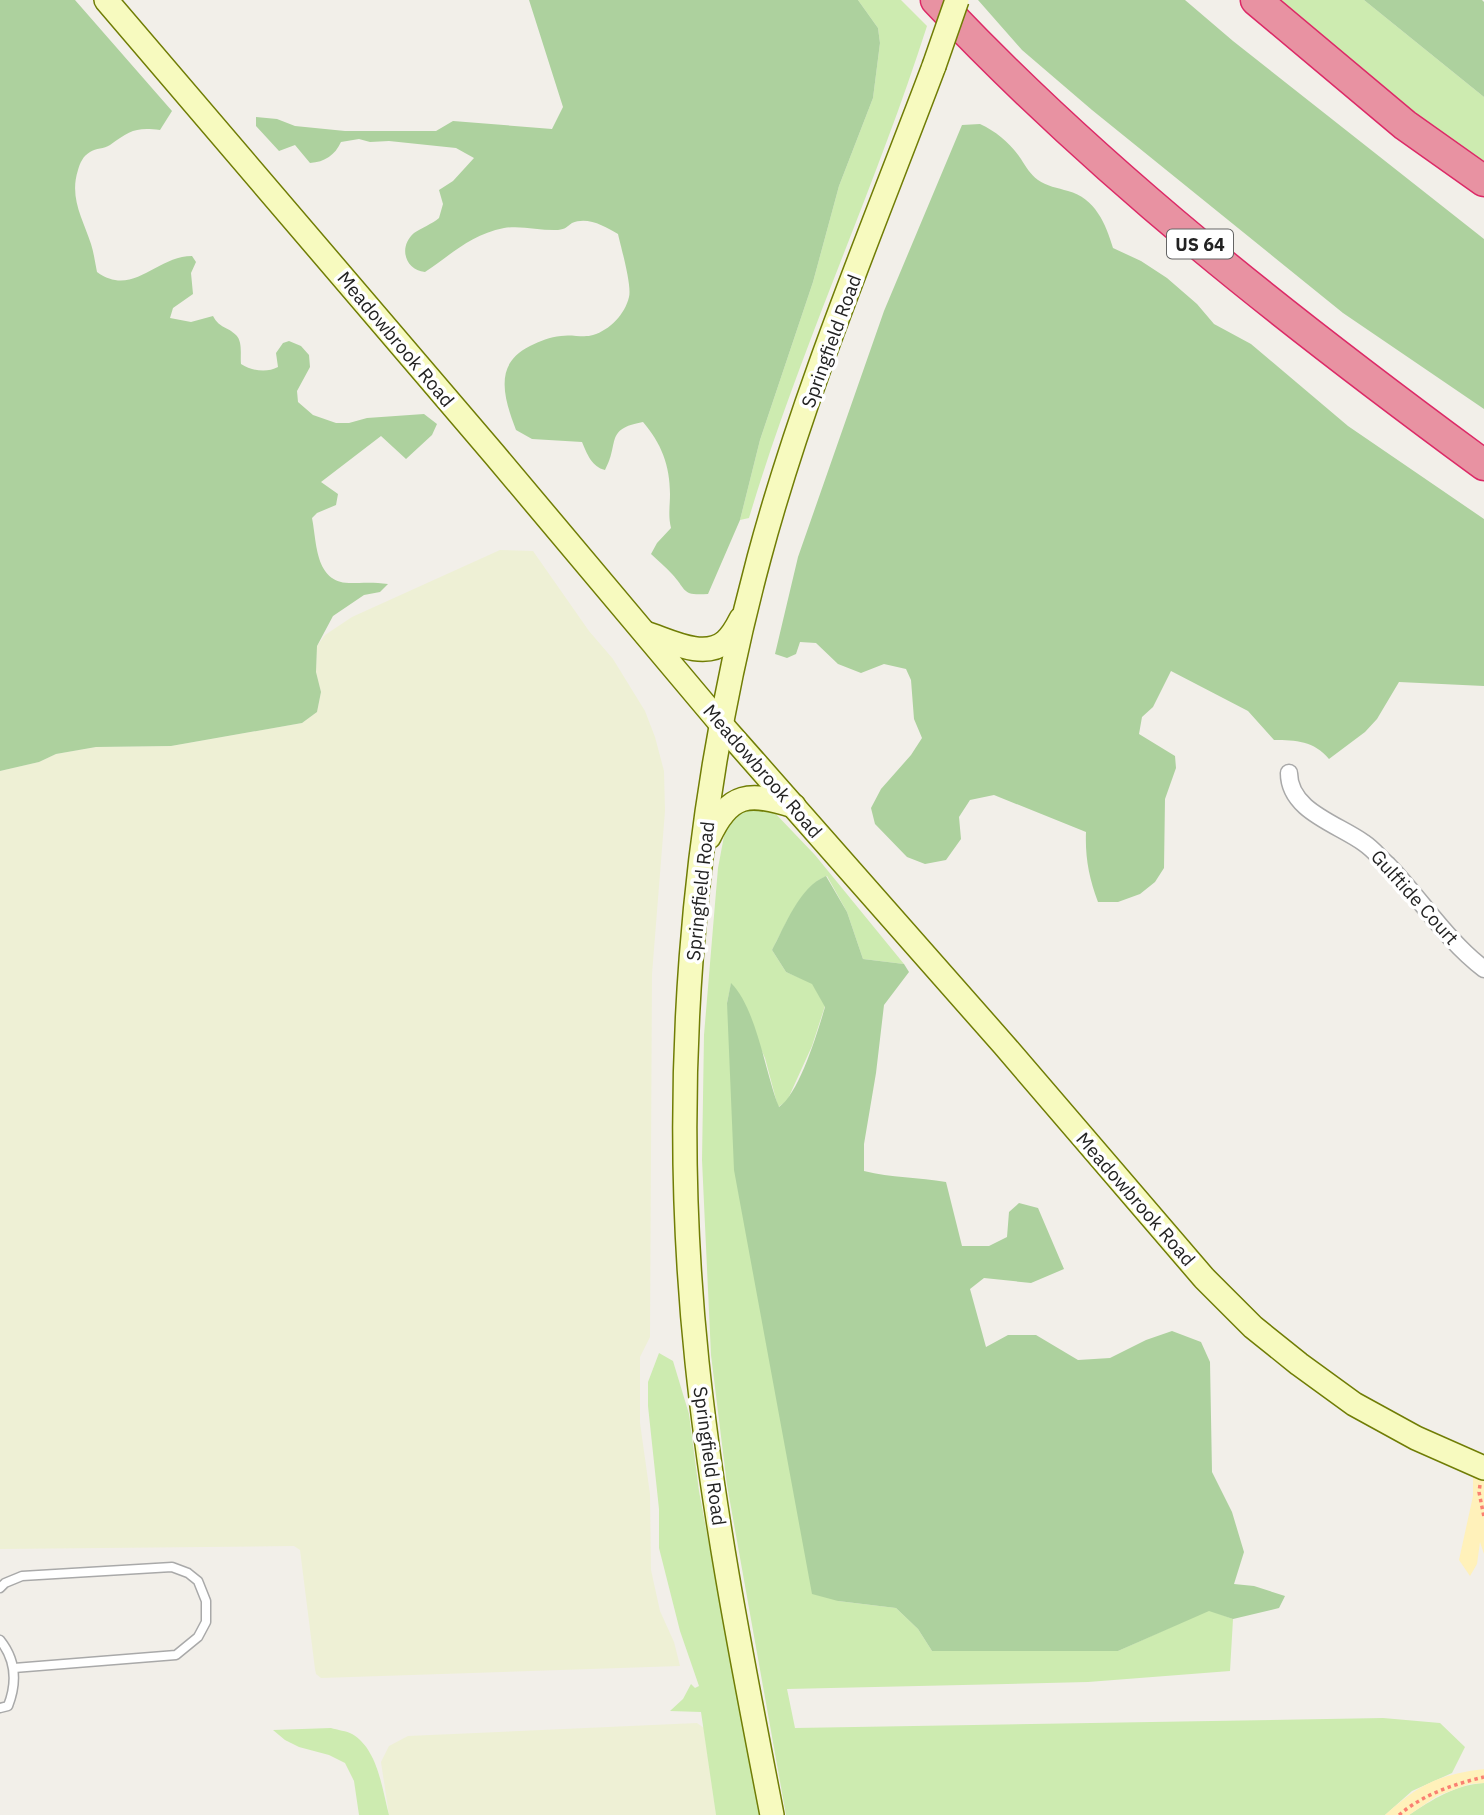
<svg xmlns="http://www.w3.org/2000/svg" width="1484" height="1815" viewBox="0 0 1484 1815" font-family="'IBM Plex Sans',sans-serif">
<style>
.farmland{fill:#eef0d5}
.grass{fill:#cdebb0}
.forest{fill:#add19e}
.sand{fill:#fff1ba}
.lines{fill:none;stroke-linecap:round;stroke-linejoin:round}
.lane-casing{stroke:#a9a9a9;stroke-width:11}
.street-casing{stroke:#a9a9a9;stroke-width:19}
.secondary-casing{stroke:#707d05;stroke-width:26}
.highway-casing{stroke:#dc2a67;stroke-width:33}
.path{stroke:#fa8072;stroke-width:3.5;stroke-dasharray:3.5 3.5;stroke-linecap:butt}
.lane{stroke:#fff;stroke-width:8}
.street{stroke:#fff;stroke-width:16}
.secondary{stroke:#f7fabf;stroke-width:23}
.highway{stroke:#e892a2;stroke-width:30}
.secondary-bridge-casing{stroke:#707d05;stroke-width:26;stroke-linecap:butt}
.secondary-bridge{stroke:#f7fabf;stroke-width:23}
.labels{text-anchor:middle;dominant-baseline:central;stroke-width:7;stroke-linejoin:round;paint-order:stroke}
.shield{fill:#fff;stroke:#646464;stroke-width:2}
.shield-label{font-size:18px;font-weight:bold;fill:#222}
.street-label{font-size:19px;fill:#222;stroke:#fff}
</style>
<rect width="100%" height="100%" fill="#f2efe9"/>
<g class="farmland">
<polygon points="500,550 533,551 589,631 613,659 645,711 655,737 664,771 665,811 652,974 650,1337 640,1357 640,1423 650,1494 651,1570 660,1611 674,1642 680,1666 321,1678 316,1674 315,1669 300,1550 294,1546 0,1549 0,771 39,762 56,754 96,747 171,746 302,723 317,712 321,692 316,672 317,646 325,635 352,617"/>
<polygon points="697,1723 704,1728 716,1815 389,1815 381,1762 389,1746 408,1736"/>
</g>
<g class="grass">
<path d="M 858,0 L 901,0 L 927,26 C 874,192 799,350 749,518 L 740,520 L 760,440 L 813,282 L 839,186 L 873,98 L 880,43 L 878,28 Z"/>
<polygon points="1271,0 1364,0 1484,97 1484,168 1404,108"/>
<path d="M 758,805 L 773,811 L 815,855 L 904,964 L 863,959 L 847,912 L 827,876 C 802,884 784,928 772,950 L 786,972 L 812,983 L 825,1006 L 812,1046 L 787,1101 L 778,1107 L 765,1058 L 731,984 L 727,1003 L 838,1601 L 896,1608 L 918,1629 L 932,1651 L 1118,1651 L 1209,1610 L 1233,1619 L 1230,1671 L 1088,1682 L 787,1689 L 795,1728 L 1383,1718 L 1440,1723 L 1465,1747 L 1452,1773 L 1412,1791 L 1385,1815 L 786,1815 L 727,1485 L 711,1355 L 702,1160 L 704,1035 L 718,868 L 727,820 L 741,807 Z"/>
<polygon points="659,1353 673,1361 689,1414 699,1491 760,1815 716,1815 701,1712 670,1711 683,1699 691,1684 695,1688 699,1686 680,1631 659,1548 659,1509 648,1406 648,1382"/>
<path d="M 331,1728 C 337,1730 347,1731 352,1734 C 378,1749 382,1789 389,1815 L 359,1815 L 354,1781 L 345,1763 L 329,1755 L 299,1747 L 285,1740 L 273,1730 Z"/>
<path d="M 1484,1783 L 1484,1815 L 1409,1815 C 1433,1799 1455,1785 1484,1783 Z"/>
</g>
<g class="forest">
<path d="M 0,0 L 75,0 L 172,111 L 160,130 C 135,127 130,131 110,145 C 104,149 96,148 90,152 C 83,156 80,163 78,170 C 69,198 83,219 91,244 C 94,253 95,263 97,272 C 133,298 156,256 192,256 L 196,262 L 191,273 L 193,294 L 173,308 L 170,318 L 191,322 L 213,316 C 220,329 227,326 236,335 C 243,342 240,355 241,364 C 252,371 267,373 278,367 L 276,353 L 283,343 L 289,341 L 301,346 L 309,355 L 310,367 L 297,391 L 298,402 L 313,415 L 336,423 L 349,423 L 367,418 L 424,414 L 437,424 L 432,435 L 406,459 L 381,436 L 321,482 L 338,494 L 336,505 L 317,513 L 312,518 C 317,543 315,582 349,583 C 363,583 374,582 388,584 L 380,592 L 364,595 L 333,616 L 317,646 L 316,672 L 321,692 L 317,712 L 302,723 L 171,746 L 96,747 L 56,754 L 39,762 L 0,771 Z"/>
<path d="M 529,0 L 858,0 L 878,28 L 880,43 L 873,98 L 839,186 L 813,282 L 760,440 L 740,520 L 708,594 C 681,596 687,590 672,574 C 666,567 658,561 651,554 L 657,543 L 671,528 C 668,516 670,506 670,494 C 670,465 661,443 643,422 C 604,429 620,443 605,470 C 592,467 587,454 582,442 L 532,439 L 516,430 C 504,398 493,364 530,346 C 540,341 550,337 561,336 C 571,334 584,338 593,335 C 610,330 625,314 629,297 C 632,286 621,247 618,234 C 605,226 587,216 572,223 C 566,227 566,229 558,230 C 541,231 522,225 504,228 C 470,235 452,254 425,272 C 405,270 398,247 414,233 C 421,228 432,224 439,218 L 443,204 L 439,190 L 453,181 L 474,158 L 456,148 L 389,141 L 370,142 L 359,139 L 341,142 C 335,155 325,162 310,163 L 295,145 L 279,151 L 256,126 L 256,117 L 277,119 L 295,126 L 345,131 L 436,131 L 453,121 L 552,129 L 563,107 Z"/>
<polygon points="978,0 1185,0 1233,41 1484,239 1484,409 1343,313 1092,110 1022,50"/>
<polygon points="1364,0 1482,0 1484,2 1484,97"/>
<path d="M 980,124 C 997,132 1010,143 1021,159 C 1026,167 1030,174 1038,180 C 1046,186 1058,188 1068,191 C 1095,198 1106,224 1113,248 L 1141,261 L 1167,278 L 1197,304 L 1214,324 L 1251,344 L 1348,426 L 1484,519 L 1484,686 L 1399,682 L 1377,719 L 1365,732 L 1329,759 C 1314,741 1296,740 1274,740 L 1248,711 L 1171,671 L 1153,707 L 1142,717 L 1139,734 L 1175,756 L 1176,768 L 1165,799 L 1164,868 L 1155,882 L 1140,894 L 1118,902 L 1098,902 C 1089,878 1085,857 1086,832 L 994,795 L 970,800 L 959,817 L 961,839 L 946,860 L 925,864 L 907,857 L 875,824 L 871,808 L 881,789 L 911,755 L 922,738 L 914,719 L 911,680 L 906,669 L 884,664 L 861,673 L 838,664 L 816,643 L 800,642 L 796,654 L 787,658 L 775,654 L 798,557 L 884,311 L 962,125 Z"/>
<path d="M 826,876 L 847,912 L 863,959 L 904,964 L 909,972 L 884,1005 L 876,1073 L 864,1144 L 864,1171 C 891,1178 919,1177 946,1182 L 962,1246 L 989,1246 L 1007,1237 L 1009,1212 L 1019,1203 L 1038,1208 L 1064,1269 L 1031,1283 L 984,1278 L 970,1289 L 986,1347 L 1008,1335 L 1036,1335 L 1078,1360 L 1110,1358 L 1146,1340 L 1172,1331 L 1201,1342 L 1210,1362 L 1212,1472 L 1232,1512 L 1244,1552 L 1234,1584 L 1254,1586 L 1285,1596 L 1279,1608 L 1233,1619 L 1209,1611 L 1118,1651 L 932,1651 L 918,1629 L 896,1608 L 838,1601 L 812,1594 L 734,1170 L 727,1003 L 731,983 C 757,1009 765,1073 779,1107 C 799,1094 818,1031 825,1007 L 812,984 L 786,972 L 772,950 C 785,926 799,887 826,876 Z"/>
</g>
<g class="sand">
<polygon points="1473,1474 1484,1478 1484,1554 1480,1542 1477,1564 1470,1576 1459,1560 1473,1496"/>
<path d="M 1484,1769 L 1484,1783 L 1469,1784 L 1437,1796 L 1409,1815 L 1385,1815 C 1420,1784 1437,1775 1484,1769 Z"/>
</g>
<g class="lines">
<g class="lane-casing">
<g id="lane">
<polyline points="0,1588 5,1583 22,1576 172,1567 188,1573 198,1581 206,1601 206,1622 198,1637 176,1655 14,1668"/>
<path d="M 0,1640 C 16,1660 17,1683 8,1706 L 0,1708"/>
</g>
</g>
<g class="street-casing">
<path id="street" d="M 1289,773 C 1289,811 1338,824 1364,843 C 1373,849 1380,858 1388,865 C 1421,899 1446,940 1484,969"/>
</g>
<g class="secondary-casing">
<g id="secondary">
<polyline points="106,0 494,454 721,724 1004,1045 1204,1278 1253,1327 1299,1364 1354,1404 1416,1438 1484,1468"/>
<path d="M 645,633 C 668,640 703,660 725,642 C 732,636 737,627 741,619"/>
<path d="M 709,837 C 730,792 749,792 794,806"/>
<path d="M 772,1815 C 743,1665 713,1514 697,1362 C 669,1094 689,818 759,558 C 804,390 873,228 934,66"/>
</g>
</g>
<g class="highway-casing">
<g id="highway">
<path d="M 936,0 C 1101,175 1291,323 1484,465"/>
<polyline points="1256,0 1405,125 1484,181"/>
</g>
</g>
<g class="path">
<polyline points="1480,1485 1479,1492 1484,1517"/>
<path d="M 1399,1815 C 1422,1795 1454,1784 1484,1777"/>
</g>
<use href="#lane" class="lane"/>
<use href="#street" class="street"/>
<use href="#secondary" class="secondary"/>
<use href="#highway" class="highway"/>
<g class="secondary-bridge-casing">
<polyline id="secondary-bridge" points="934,66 957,0"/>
</g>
<use href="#secondary-bridge" class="secondary-bridge"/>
</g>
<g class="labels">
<rect class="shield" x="1167" y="229.5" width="66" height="29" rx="5"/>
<g class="shield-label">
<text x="1200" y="244">US 64</text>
</g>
<g class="street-label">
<text transform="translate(396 339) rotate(50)">Meadowbrook Road</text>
<text transform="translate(831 341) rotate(-70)">Springfield Road</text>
<text transform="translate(763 771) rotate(49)">Meadowbrook Road</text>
<text transform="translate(700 891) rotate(-84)">Springfield Road</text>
<text transform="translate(1415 897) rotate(48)">Gulftide Court</text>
<text transform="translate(1136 1199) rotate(49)">Meadowbrook Road</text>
<text transform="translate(710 1456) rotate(82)">Springfield Road</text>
</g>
</g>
</svg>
